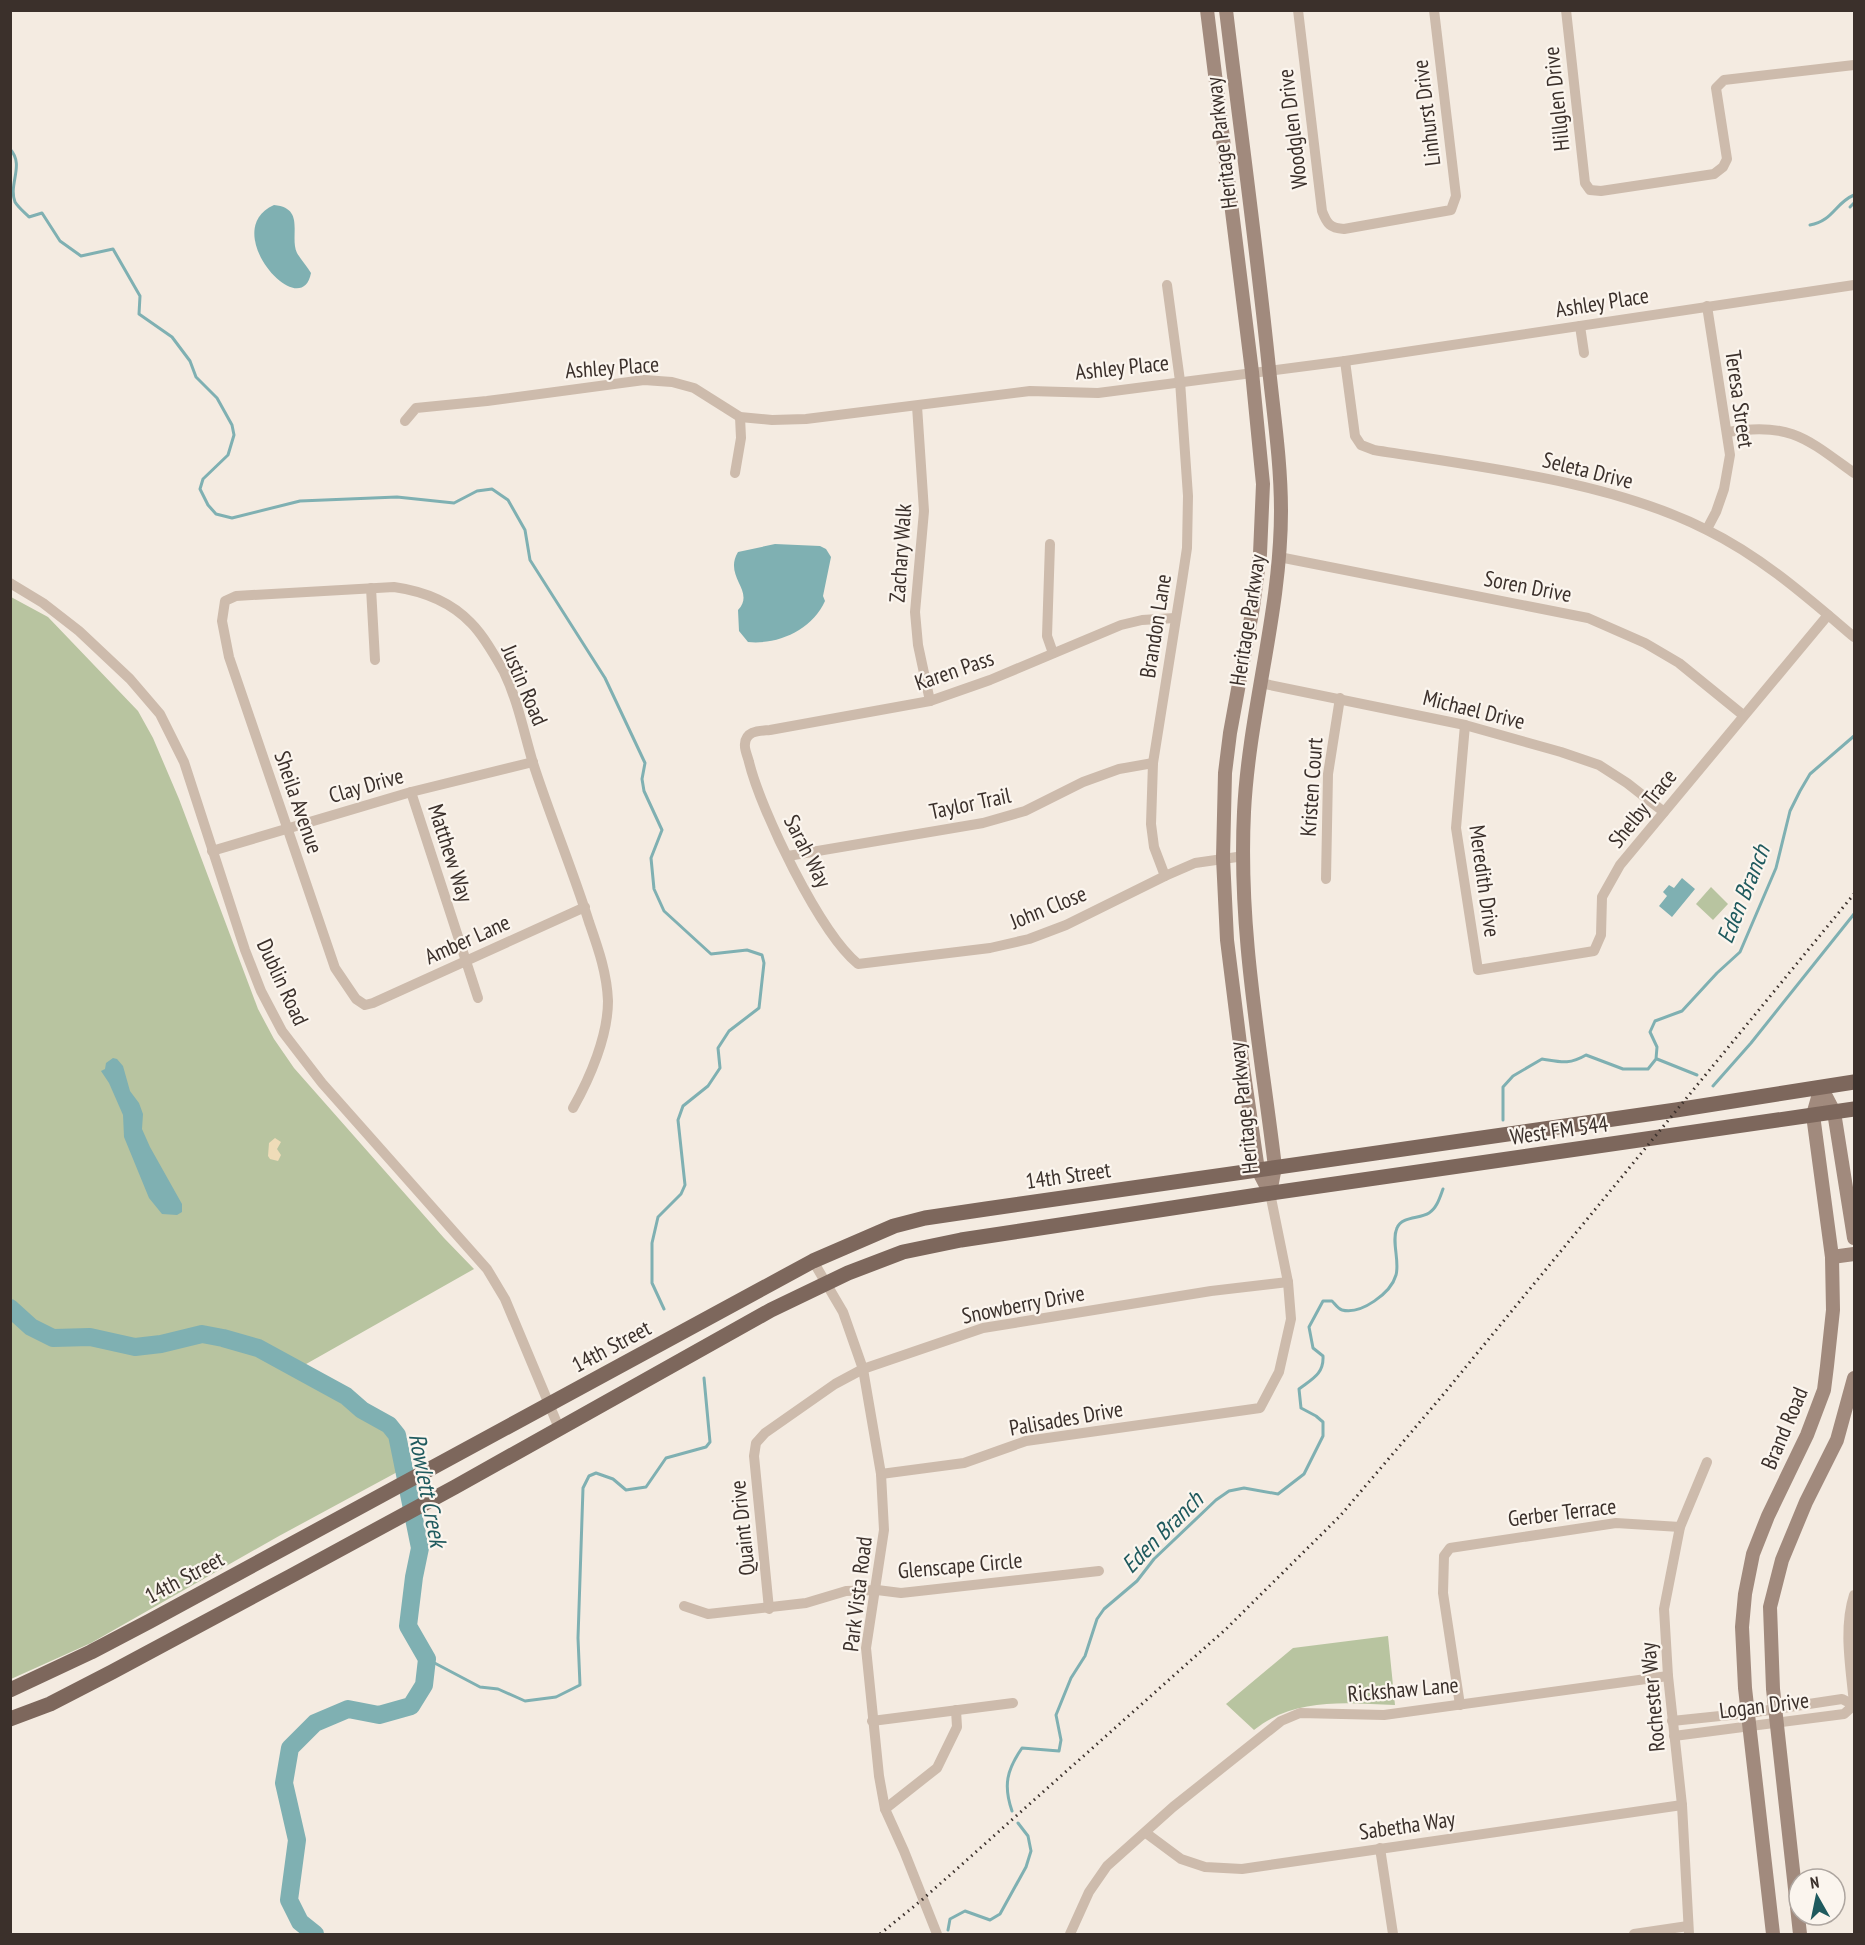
<svg xmlns="http://www.w3.org/2000/svg" width="1865" height="1945" viewBox="0 0 1865 1945" font-family="'PT Sans Narrow',sans-serif">
<style>
.green{fill:#b8c4a0}
.sand{fill:#efdcb8}
.water{fill:#7fb0b2}
.lines{fill:none;stroke-linecap:round;stroke-linejoin:round}
.stream{stroke:#7fb0b2;stroke-width:3}
.river{stroke:#7fb0b2;stroke-width:18}
.minor{stroke:#cdbbac;stroke-width:10}
.secondary{stroke:#a18a7d;stroke-width:14}
.primary{stroke:#7d675c;stroke-width:15}
.rail{stroke:#3b302b;stroke-width:3;stroke-dasharray:1.5 4.5;stroke-linecap:butt}
.labels{text-anchor:middle;dominant-baseline:central;stroke-width:4.5;stroke-linejoin:round;paint-order:stroke}
.street-label{font-size:22px;fill:#3b302b;stroke:#fbf5ee}
.water-label{font-size:24px;font-style:italic;fill:#1f5a5e;stroke:#fbf5ee}
</style>
<rect width="100%" height="100%" fill="#f4ebe1"/>
<g class="green">
<polygon points="11,597 48,617 138,711 153,738 179,799 258,1009 274,1039 294,1068 444,1238 474,1269 292,1372 390,1434 401,1470 279,1536 91,1643 11,1679"/>
<polygon points="1711,887 1728,904 1713,920 1696,904"/>
<path d="M 1388,1636 L 1395,1705 C 1346,1703 1295,1697 1254,1730 L 1226,1704 L 1293,1648 Z"/>
</g>
<polygon class="sand" points="275,1138 281,1142 277,1149 281,1155 278,1161 270,1159 268,1156 269,1143"/>
<g class="water">
<path d="M 274,205 C 306,208 289,236 297,253 C 301,260 307,266 311,273 C 301,325 217,230 274,205 Z"/>
<path d="M 775,544 L 820,546 L 826,549 L 831,557 L 823,596 L 825,601 C 812,630 778,645 748,642 L 739,631 L 738,610 C 756,591 723,577 738,552 Z"/>
<polygon points="1682,878 1695,889 1672,917 1659,906 1667,896 1663,892 1669,885 1674,888"/>
<polygon points="113,1058 117,1059 123,1066 130,1091 139,1103 143,1114 142,1129 150,1147 182,1204 182,1212 177,1215 162,1214 149,1198 124,1137 123,1115 109,1083 101,1071 105,1069 106,1063"/>
</g>
<g class="lines">
<g class="stream">
<path d="M 10,149 C 25,165 8,184 15,202 C 18,207 25,213 29,217 L 42,213 L 60,241 L 81,256 L 113,249 L 140,296 L 139,314 L 172,337 L 190,361 L 196,377 L 217,398 L 232,425 L 234,435 L 228,455 L 203,479 L 200,489 L 208,505 L 216,514 L 232,518 L 300,501 L 397,497 L 454,503 L 477,491 L 492,489 L 508,500 L 525,530 L 530,560 L 605,678 L 645,763 L 642,779 L 644,791 L 662,830 L 651,858 L 654,889 L 664,911 L 711,954 L 747,950 L 762,955 L 764,963 L 759,1008 L 729,1031 L 718,1048 L 720,1068 L 708,1086 L 683,1106 L 678,1120 L 685,1185 L 681,1194 L 658,1217 L 652,1243 L 652,1283 L 664,1309"/>
<polyline points="1850,207 1854,203"/>
<path d="M 1810,225 C 1833,221 1835,203 1854,195"/>
<polyline points="1657,1059 1697,1075"/>
<polyline points="1713,1086 1751,1043 1854,914"/>
<path d="M 1503,1120 L 1503,1087 L 1513,1076 L 1542,1059 C 1561,1062 1569,1065 1586,1055 L 1623,1069 L 1648,1069 L 1656,1059 L 1657,1047 L 1650,1032 L 1655,1021 L 1682,1011 L 1717,973 L 1740,952 L 1776,868 L 1790,811 L 1800,791 L 1810,774 L 1854,736"/>
<polyline points="427,1659 480,1687 498,1689 525,1701 556,1697 580,1685 578,1638 583,1488 589,1476 596,1473 613,1479 626,1490 646,1487 666,1458 706,1447 710,1442 704,1378"/>
<path d="M 1012,1811 C 1003,1785 1007,1770 1022,1748 L 1059,1751 L 1061,1740 L 1056,1715 L 1071,1678 L 1085,1656 L 1097,1619 L 1104,1609 L 1137,1581 L 1154,1559 L 1216,1500 L 1229,1491 L 1244,1488 L 1278,1494 L 1304,1474 L 1323,1436 L 1323,1422 L 1316,1416 L 1301,1408 L 1299,1389 C 1312,1379 1324,1374 1323,1356 L 1313,1348 L 1309,1327 L 1323,1301 L 1332,1301 C 1335,1304 1338,1309 1342,1310 C 1361,1315 1391,1293 1396,1275 C 1400,1261 1391,1241 1397,1228 C 1402,1216 1420,1219 1429,1213 C 1437,1208 1440,1197 1443,1189"/>
<polyline points="948,1930 950,1919 965,1911 990,1920 1000,1914 1026,1867 1031,1851 1028,1836 1018,1823"/>
</g>
<polyline class="river" points="10,1308 31,1327 53,1338 90,1337 135,1347 161,1344 202,1334 223,1338 258,1348 346,1396 362,1410 389,1425 397,1435 420,1548 414,1577 408,1626 427,1659 424,1685 411,1706 379,1715 348,1709 315,1723 290,1748 284,1783 297,1840 289,1900 300,1922 315,1934"/>
<g class="minor">
<path d="M 1298,10 L 1322,211 C 1327,224 1330,228 1344,229 L 1451,210 L 1456,196 L 1434,10"/>
<polyline points="1566,10 1585,183 1590,190 1601,191 1714,174 1723,167 1727,159 1716,88 1724,80 1854,65"/>
<polyline points="1580,326 1584,353"/>
<path d="M 1345,361 L 1355,436 L 1361,445 L 1374,450 C 1480,467 1611,481 1707,530 C 1762,557 1808,598 1854,637"/>
<polyline points="917,406 924,511 915,612 918,645 930,701"/>
<polyline points="405,421 416,408 487,401 644,380 672,382 694,388 740,417 772,420 806,419 1030,391 1098,393 1345,361 1854,285"/>
<path d="M 1728,432 C 1790,422 1806,438 1854,473"/>
<polyline points="735,473 741,438 740,417"/>
<polyline points="1707,529 1716,512 1724,489 1730,455 1707,306"/>
<polyline points="1050,544 1047,636 1053,653"/>
<polyline points="1279,557 1588,618 1645,643 1679,663 1743,715"/>
<polyline points="10,583 43,603 79,631 130,679 160,714 184,762 245,950 261,991 282,1031 322,1083 487,1269 505,1299 559,1428"/>
<polyline points="371,588 375,660"/>
<path d="M 1175,618 L 1142,620 L 1121,625 L 990,680 L 930,701 L 770,730 C 760,731 746,730 745,744 C 744,749 748,757 749,762 C 761,811 820,933 858,964 L 990,948 L 1029,939 L 1066,925 L 1165,876 L 1195,863 L 1244,856"/>
<polyline points="1260,683 1465,725 1561,752 1599,765 1627,783 1664,812"/>
<polyline points="1465,725 1456,828 1478,970 1594,951 1601,935 1602,897 1620,865 1828,615"/>
<polyline points="411,792 478,998"/>
<polyline points="212,851 411,792 533,762"/>
<polyline points="788,856 983,823 1025,811 1083,782 1119,769 1153,763"/>
<polyline points="1165,876 1154,847 1151,824 1153,763 1182,581 1187,548 1188,496 1180,381 1167,285"/>
<polyline points="1326,879 1328,774 1340,698"/>
<path d="M 573,1108 C 590,1078 608,1036 608,1001 C 607,973 598,948 589,922 C 572,868 550,816 533,763 C 524,733 518,701 504,672 C 495,656 484,636 471,623 C 451,602 422,591 394,587 L 236,596 L 225,601 L 222,621 L 229,657 L 335,968 L 356,999 L 365,1005 L 373,1003 L 585,907"/>
<polyline points="813,1261 843,1312 863,1369 881,1474 884,1530 866,1648 879,1776 885,1809 904,1851 937,1934"/>
<polyline points="881,1474 964,1463 1026,1441 1260,1408 1279,1372 1291,1319 1288,1282 1270,1193"/>
<path d="M 1854,1595 C 1843,1629 1851,1669 1854,1704"/>
<polyline points="684,1606 708,1614 806,1603 846,1591 877,1590 901,1593 1099,1571"/>
<polyline points="769,1609 754,1456 756,1443 765,1433 835,1384 863,1369 983,1328 1211,1291 1288,1282"/>
<polyline points="1460,1705 1443,1593 1444,1556 1450,1548 1616,1523 1680,1527"/>
<polyline points="872,1721 1013,1703"/>
<polyline points="1672,1721 1749,1713 1842,1699 1854,1705 1844,1714 1674,1736"/>
<polyline points="885,1809 937,1768 957,1727 956,1710"/>
<polyline points="1146,1833 1181,1859 1205,1867 1242,1869 1682,1805"/>
<polyline points="1380,1848 1393,1934"/>
<polyline points="1070,1934 1089,1892 1107,1866 1173,1807 1281,1721 1300,1713 1384,1715 1668,1676"/>
<polyline points="1634,1934 1688,1926"/>
<polyline points="1689,1934 1682,1805 1668,1676 1664,1609 1680,1527 1707,1462"/>
</g>
<g class="secondary">
<polyline points="1207,10 1252,372 1263,484 1260,554 1253,607 1230,733 1225,773 1223,858 1227,940 1242,1060 1258,1170 1270,1193"/>
<path d="M 1226,10 C 1240,127 1256,243 1268,359 C 1273,410 1281,460 1281,511 C 1281,612 1249,711 1244,812 C 1238,932 1261,1049 1275,1167 L 1270,1193"/>
<polyline points="1821,1087 1834,1112 1854,1238"/>
<polyline points="1832,1257 1854,1254"/>
<polyline points="1773,1934 1745,1688 1742,1627 1745,1594 1753,1554 1768,1516 1807,1435 1824,1390 1827,1366 1833,1310 1832,1257 1813,1115 1821,1087"/>
<polyline points="1800,1934 1773,1689 1770,1607 1782,1560 1806,1502 1837,1440 1854,1378"/>
</g>
<g class="primary">
<polyline points="10,1690 91,1652 150,1621 813,1261 894,1226 925,1218 986,1209 1676,1110 1854,1082"/>
<polyline points="10,1719 50,1704 112,1672 291,1576 455,1487 771,1310 848,1273 903,1252 961,1240 1258,1195 1854,1109"/>
</g>
<polyline class="rail" points="880,1934 923,1899 1226,1629 1340,1516 1442,1396 1854,894"/>
</g>
<g class="labels">
<g class="street-label">
<text transform="translate(1556 99) rotate(-96)">Hillglen Drive</text>
<text transform="translate(1426 113) rotate(-97)">Linhurst Drive</text>
<text transform="translate(1292 129) rotate(-97)">Woodglen Drive</text>
<text transform="translate(1221 143) rotate(-97)">Heritage Parkway</text>
<text transform="translate(1602 302) rotate(-9)">Ashley Place</text>
<text transform="translate(612 367) rotate(-4)">Ashley Place</text>
<text transform="translate(1122 367) rotate(-6)">Ashley Place</text>
<text transform="translate(1740 399) rotate(82)">Teresa Street</text>
<text transform="translate(1588 470) rotate(14)">Seleta Drive</text>
<text transform="translate(900 553) rotate(-86)">Zachary Walk</text>
<text transform="translate(1528 586) rotate(11)">Soren Drive</text>
<text transform="translate(1247 620) rotate(-81)">Heritage Parkway</text>
<text transform="translate(1155 626) rotate(-81)">Brandon Lane</text>
<text transform="translate(954 670) rotate(-19)">Karen Pass</text>
<text transform="translate(525 685) rotate(67)">Justin Road</text>
<text transform="translate(1474 709) rotate(14)">Michael Drive</text>
<text transform="translate(366 785) rotate(-16)">Clay Drive</text>
<text transform="translate(1311 787) rotate(-86)">Kristen Court</text>
<text transform="translate(299 802) rotate(71)">Sheila Avenue</text>
<text transform="translate(970 803) rotate(-12)">Taylor Trail</text>
<text transform="translate(1642 808) rotate(-51)">Shelby Trace</text>
<text transform="translate(808 851) rotate(63)">Sarah Way</text>
<text transform="translate(451 853) rotate(72)">Matthew Way</text>
<text transform="translate(1485 881) rotate(82)">Meredith Drive</text>
<text transform="translate(1048 907) rotate(-22)">John Close</text>
<text transform="translate(467 939) rotate(-24)">Amber Lane</text>
<text transform="translate(283 982) rotate(65)">Dublin Road</text>
<text transform="translate(1243 1108) rotate(-96)">Heritage Parkway</text>
<text transform="translate(1559 1130) rotate(-8)">West FM 544</text>
<text transform="translate(1068 1175) rotate(-8)">14th Street</text>
<text transform="translate(1023 1304) rotate(-11)">Snowberry Drive</text>
<text transform="translate(611 1346) rotate(-28)">14th Street</text>
<text transform="translate(1066 1418) rotate(-10)">Palisades Drive</text>
<text transform="translate(1784 1428) rotate(-67)">Brand Road</text>
<text transform="translate(1562 1512) rotate(-7)">Gerber Terrace</text>
<text transform="translate(742 1528) rotate(-96)">Quaint Drive</text>
<text transform="translate(960 1565) rotate(-5)">Glenscape Circle</text>
<text transform="translate(184 1577) rotate(-28)">14th Street</text>
<text transform="translate(857 1594) rotate(-83)">Park Vista Road</text>
<text transform="translate(1403 1689) rotate(-5)">Rickshaw Lane</text>
<text transform="translate(1652 1697) rotate(-95)">Rochester Way</text>
<text transform="translate(1764 1705) rotate(-7)">Logan Drive</text>
<text transform="translate(1407 1825) rotate(-8)">Sabetha Way</text>
</g>
<g class="water-label">
<text transform="translate(1743 894) rotate(-68)">Eden Branch</text>
<text transform="translate(428 1490) rotate(79)">Rowlett Creek</text>
<text transform="translate(1162 1532) rotate(-45)">Eden Branch</text>
</g>
</g>
<rect width="1865" height="1945" fill="none" stroke="#3b302b" stroke-width="24"/>
<g transform="translate(1817 1897) rotate(351)"><circle r="28" fill="#fbf5ee" stroke="#aea6a0" stroke-width="1.5"/>
<path d="M0-4.5L10 22L0 15L-10 22Z" fill="#1f5a5e"/>
<text y="-9" font-size="16" font-weight="bold" text-anchor="middle" fill="#3b302b">N</text>
</g>
</svg>
